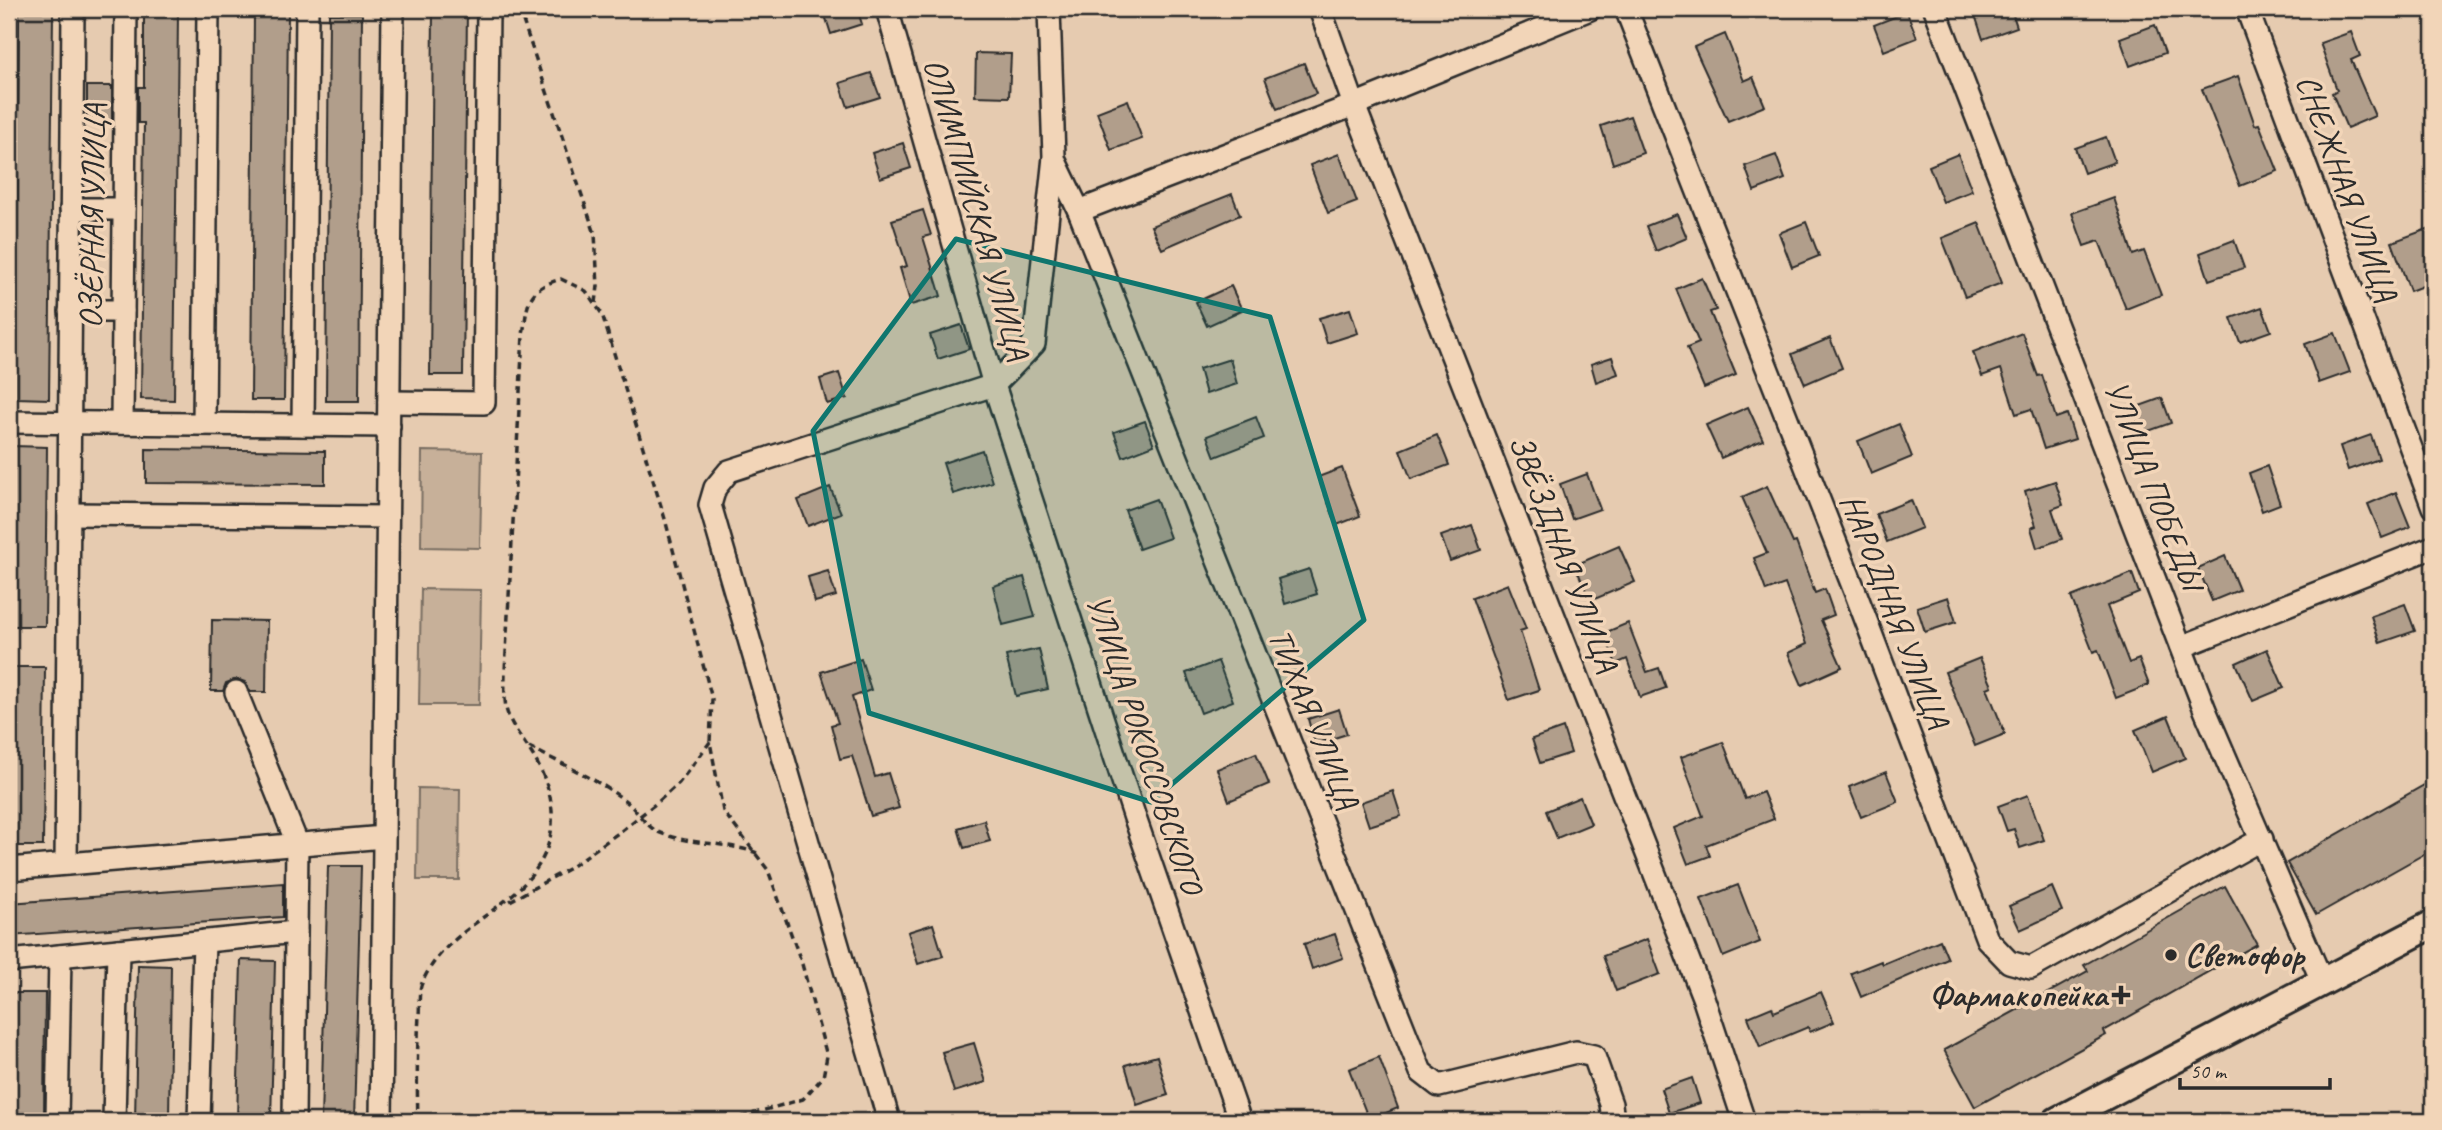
<svg xmlns="http://www.w3.org/2000/svg" width="2442" height="1130" viewBox="0 0 2442 1130" font-family="Caveat,sans-serif">
<style>
.green{fill:#c7b099;stroke:#796e62;stroke-width:2}
.building{fill:#b19e8b;stroke:#2b2b2b;stroke-width:2}
.lines{fill:none;stroke-linecap:round;stroke-linejoin:round}
.minor-casing{stroke:#2b2b2b;stroke-width:26}
.major-casing{stroke:#2b2b2b;stroke-width:32}
.path{stroke:#2b2b2b;stroke-width:3.5;stroke-dasharray:7 5;stroke-linecap:butt}
.minor{stroke:#f2d5b8;stroke-width:21}
.major{stroke:#f2d5b8;stroke-width:26}
.path-bridge{stroke:#2b2b2b;stroke-width:3.5;stroke-dasharray:7 5;stroke-linecap:butt}
.marked{fill:#0f766e;fill-opacity:0.2;stroke:#0f766e;stroke-width:5;stroke-linejoin:round}
.poi-dot{fill:#2b2b2b;stroke:#f2d5b8;stroke-width:2.5}
.labels{text-anchor:middle;dominant-baseline:central;stroke-width:7;stroke-linejoin:round;paint-order:stroke}
.street-label{font-size:33px;fill:#2b2b2b;stroke:#f2d5b8}
.poi-label{font-size:33px;font-weight:bold;fill:#2b2b2b;stroke:#f2d5b8;text-anchor:start}
</style>
<rect width="100%" height="100%" fill="#e6cbb0"/>
<filter id="ink" filterUnits="userSpaceOnUse"><feTurbulence type="fractalNoise" baseFrequency=".0143" numOctaves="2"/><feDisplacementMap in="SourceGraphic" scale="14" xChannelSelector="R" yChannelSelector="G"/><feConvolveMatrix kernelMatrix="1 2 1 2 8 2 1 2 1" color-interpolation-filters="sRGB"/></filter>
<g filter="url(#ink)">
<g class="green">
<polygon points="422,451 482,452 480,548 421,547"/>
<polygon points="421,589 481,590 479,705 419,705"/>
<polygon points="418,788 460,789 459,880 417,880"/>
</g>
<g class="building">
<polygon points="433,9 467,9 463,375 430,375"/>
<polygon points="823,9 857,9 862,24 831,34"/>
<polygon points="1984,9 2011,9 2017,27 1983,39 1974,12"/>
<polygon points="19,12 53,12 49,399 16,398"/>
<polygon points="1907,12 1917,38 1884,51 1874,25"/>
<polygon points="144,13 178,13 174,400 141,399 144,123 138,123 138,87 144,87"/>
<polygon points="254,13 288,14 284,400 251,400"/>
<polygon points="329,14 362,14 359,401 326,401"/>
<polygon points="2155,25 2165,53 2130,66 2120,38"/>
<polygon points="2351,32 2360,56 2351,60 2375,116 2347,128 2332,93 2337,90 2320,43"/>
<polygon points="1725,34 1744,81 1753,77 1765,106 1728,121 1694,47"/>
<polygon points="976,53 1011,54 1009,97 975,96"/>
<polygon points="1304,63 1316,94 1277,109 1265,78"/>
<polygon points="871,73 880,97 848,107 840,83"/>
<polygon points="2238,76 2255,125 2259,124 2278,171 2240,186 2202,89"/>
<rect x="87" y="86" width="25" height="37"/>
<polygon points="1128,100 1142,139 1111,150 1097,112"/>
<polygon points="1630,116 1643,153 1613,164 1601,126"/>
<polygon points="2106,137 2115,162 2084,173 2075,148"/>
<polygon points="903,143 911,168 880,178 872,153"/>
<polygon points="1339,154 1357,202 1328,213 1310,165"/>
<polygon points="1958,154 1972,191 1943,202 1929,166"/>
<polygon points="1776,155 1785,179 1754,191 1745,166"/>
<polygon points="1232,194 1240,215 1162,249 1151,226"/>
<polygon points="2114,198 2133,255 2144,251 2161,295 2126,309 2099,241 2084,246 2072,213"/>
<polygon points="923,210 931,235 923,237 941,296 911,305 900,268 907,266 892,220"/>
<polygon points="1677,214 1687,238 1656,251 1646,226"/>
<polygon points="1806,222 1819,256 1792,267 1779,233"/>
<polygon points="1979,223 2002,283 1965,297 1942,238"/>
<polygon points="2430,228 2433,237 2433,282 2410,291 2392,242"/>
<polygon points="2234,240 2244,268 2209,280 2200,253"/>
<polygon points="1702,278 1716,310 1710,312 1736,375 1704,388 1687,348 1699,343 1676,289"/>
<polygon points="1231,286 1242,310 1207,326 1196,302"/>
<polygon points="2262,307 2271,331 2240,342 2231,318"/>
<polygon points="1350,309 1358,333 1327,343 1319,318"/>
<polygon points="961,325 969,349 938,359 930,335"/>
<polygon points="2022,333 2038,376 2042,375 2056,418 2067,414 2075,439 2044,449 2031,409 2016,414 2001,369 1982,376 1973,352"/>
<polygon points="2335,333 2350,372 2319,383 2305,344"/>
<polygon points="1830,338 1842,368 1805,384 1792,354"/>
<polygon points="1612,357 1618,374 1596,382 1591,364"/>
<polygon points="1230,359 1237,384 1206,394 1199,369"/>
<polygon points="839,373 847,398 827,404 820,379"/>
<polygon points="2162,398 2171,423 2140,434 2131,409"/>
<polygon points="1748,407 1763,440 1721,458 1706,425"/>
<polygon points="1256,417 1264,438 1215,457 1207,436"/>
<polygon points="1145,421 1154,445 1123,457 1114,432"/>
<polygon points="1899,424 1912,457 1871,474 1858,441"/>
<polygon points="1437,435 1449,465 1411,479 1400,450"/>
<polygon points="2371,435 2379,459 2348,470 2340,446"/>
<polygon points="14,446 47,447 45,626 12,626"/>
<polygon points="146,449 325,451 325,484 146,483"/>
<polygon points="982,450 992,482 953,494 943,463"/>
<polygon points="2267,466 2280,504 2262,511 2249,473"/>
<polygon points="1342,468 1360,516 1337,525 1318,477"/>
<polygon points="1587,474 1600,509 1572,519 1560,484"/>
<polygon points="2055,481 2063,505 2052,509 2062,539 2037,548 2031,528 2036,526 2025,491"/>
<polygon points="1767,486 1793,543 1796,542 1815,593 1825,589 1834,615 1821,620 1842,667 1802,685 1788,653 1807,644 1785,584 1766,591 1754,558 1767,553 1742,497"/>
<polygon points="830,487 841,513 808,526 798,500"/>
<polygon points="2396,492 2410,527 2382,538 2368,504"/>
<polygon points="1156,499 1170,538 1139,549 1125,510"/>
<polygon points="1911,500 1922,528 1887,542 1876,514"/>
<polygon points="1472,525 1481,550 1450,561 1441,536"/>
<polygon points="1619,546 1635,582 1590,601 1575,565"/>
<polygon points="2225,556 2239,590 2212,601 2198,568"/>
<polygon points="1309,569 1317,594 1285,604 1278,579"/>
<polygon points="828,571 836,596 815,602 808,577"/>
<polygon points="2132,573 2139,593 2107,606 2129,663 2139,659 2149,685 2116,698 2098,650 2093,652 2071,597"/>
<polygon points="1024,577 1035,617 1003,625 993,586"/>
<polygon points="1508,584 1526,629 1520,631 1539,690 1509,700 1472,598"/>
<polygon points="1948,597 1956,622 1925,632 1917,607"/>
<polygon points="2405,604 2415,631 2380,643 2371,616"/>
<polygon points="212,620 267,621 266,692 250,692 245,682 237,679 226,683 223,691 211,691"/>
<polygon points="1628,623 1647,672 1659,668 1666,688 1640,697 1627,659 1616,664 1604,633"/>
<polygon points="1039,649 1048,689 1016,696 1006,656"/>
<polygon points="2267,649 2284,688 2253,701 2236,663"/>
<polygon points="1980,658 1992,686 1987,688 2005,734 1975,746 1945,672"/>
<polygon points="861,659 871,690 852,697 875,777 888,773 899,808 871,816 852,756 840,759 831,725 838,723 821,672"/>
<polygon points="1218,661 1233,701 1201,713 1186,673"/>
<polygon points="11,667 45,667 43,846 10,846"/>
<polygon points="1339,709 1347,734 1315,744 1308,719"/>
<polygon points="2168,716 2185,758 2152,772 2135,730"/>
<polygon points="1563,728 1571,753 1540,763 1532,739"/>
<polygon points="1723,742 1745,799 1763,792 1774,819 1706,845 1710,856 1688,864 1674,828 1703,816 1681,757"/>
<polygon points="1256,753 1269,784 1229,801 1217,769"/>
<polygon points="1886,772 1898,802 1861,817 1849,787"/>
<polygon points="2433,780 2433,849 2316,915 2287,863"/>
<polygon points="1393,791 1401,816 1369,826 1361,802"/>
<polygon points="2028,795 2044,840 2020,848 2014,829 2007,831 1998,806"/>
<polygon points="1580,797 1591,824 1557,838 1546,811"/>
<polygon points="984,820 990,841 964,848 958,828"/>
<polygon points="328,866 361,866 354,1121 321,1121"/>
<polygon points="283,883 283,917 9,936 9,903"/>
<polygon points="1738,885 1760,942 1723,957 1701,899"/>
<polygon points="2225,886 2257,944 2104,1031 2106,1035 1975,1107 1944,1050 2088,971 2084,965"/>
<polygon points="2052,887 2062,911 2020,930 2009,906"/>
<polygon points="933,924 943,956 918,964 908,932"/>
<polygon points="1335,934 1343,958 1312,969 1304,944"/>
<polygon points="1647,939 1660,974 1616,991 1603,956"/>
<polygon points="1940,940 1948,959 1861,997 1851,973 1881,961 1883,964"/>
<polygon points="241,960 275,961 271,1121 237,1121"/>
<polygon points="138,965 171,966 169,1121 135,1121"/>
<polygon points="1821,992 1834,1022 1810,1032 1808,1027 1760,1047 1748,1017 1772,1007 1774,1012"/>
<polygon points="12,993 45,993 44,1121 10,1121"/>
<polygon points="974,1043 986,1082 954,1092 942,1052"/>
<polygon points="1157,1056 1168,1095 1137,1105 1125,1065"/>
<polygon points="1379,1057 1398,1108 1369,1120 1349,1069"/>
<polygon points="1692,1078 1700,1103 1669,1113 1661,1089"/>
</g>
<g class="lines">
<g class="minor-casing">
<g id="minor">
<polyline points="887,9 994,385 1135,818 1240,1121"/>
<polyline points="1320,9 1354,105 1703,997 1744,1121"/>
<polyline points="1626,9 1856,594 1987,939 2009,962 2031,968 2262,839"/>
<polyline points="1935,9 2205,710 2322,981"/>
<polyline points="2247,9 2433,507"/>
<polyline points="1054,159 1079,211 1421,1072 1439,1086 1576,1052 1594,1056 1611,1104 1613,1121"/>
<polyline points="71,209 124,209"/>
<polyline points="1079,211 1354,105 1590,9"/>
<polyline points="70,311 123,311"/>
<polyline points="389,402 484,403 488,9"/>
<polyline points="9,422 389,426"/>
<polyline points="122,423 126,9"/>
<polyline points="204,424 208,9"/>
<polyline points="303,425 307,9"/>
<polyline points="69,514 387,517"/>
<polyline points="2181,647 2433,547"/>
<polyline points="236,692 297,843 294,1121"/>
<polyline points="66,864 73,9"/>
<polyline points="9,869 384,837"/>
<polyline points="9,961 296,932"/>
<polyline points="57,1121 60,956"/>
<polyline points="114,1121 118,950"/>
<polyline points="199,1121 204,941"/>
<polyline points="381,1121 393,9"/>
<polyline points="889,1121 710,505 715,488 729,471 994,385 1034,344 1054,157 1049,9"/>
</g>
</g>
<g class="major-casing">
<polyline id="major" points="2057,1121 2433,924"/>
</g>
<g class="path">
<polyline points="519,9 595,234 598,286 596,303"/>
<path d="M 529,747 C 560,763 595,778 623,799 C 636,808 644,825 658,832 C 691,846 724,841 757,853"/>
<polyline points="659,801 679,783 710,742"/>
<polyline points="510,901 568,869 621,831"/>
<path d="M 418,1121 C 417,1086 417,1051 419,1015 C 420,1006 418,992 422,983 C 451,915 546,904 552,824 C 554,795 542,768 526,745 C 518,733 509,722 506,708 C 504,696 505,683 505,671 L 523,335 C 528,303 526,289 561,279 L 586,291 L 602,314 L 665,519 L 712,699 L 710,742 L 723,811 L 768,870 L 802,964 L 827,1056 L 823,1077 L 803,1099 L 727,1121"/>
</g>
<use href="#minor" class="minor"/>
<use href="#major" class="major"/>
<polyline class="path-bridge" points="621,831 659,801"/>
</g>
</g>
<path class="marked" d="M 956,239 L 1270,317 L 1364,620 L 1151,802 L 869,713 L 813,431 Z"/>
<g class="poi-dot">
<circle cx="2171" cy="955" r="7"/>
<path d="M2117.5 984.5h7v7h7v7h-7v7h-7v-7h-7v-7h7z"/>
</g>
<g class="labels">
<g class="street-label">
<text transform="translate(2347 188) rotate(70)">СНЕЖНАЯ УЛИЦА</text>
<text transform="translate(977 209) rotate(74)">ОЛИМПИЙСКАЯ УЛИЦА</text>
<text transform="translate(92 216) rotate(-89)">ОЗЁРНАЯ УЛИЦА</text>
<text transform="translate(2154 485) rotate(69)">УЛИЦА ПОБЕДЫ</text>
<text transform="translate(1564 553) rotate(69)">ЗВЁЗДНАЯ УЛИЦА</text>
<text transform="translate(1895 611) rotate(69)">НАРОДНАЯ УЛИЦА</text>
<text transform="translate(1314 719) rotate(68)">ТИХАЯ УЛИЦА</text>
<text transform="translate(1145 744) rotate(72)">УЛИЦА РОКОССОВСКОГО</text>
</g>
<g class="poi-label">
<text x="2185" y="955">Светофор</text>
<text x="2107" y="995" text-anchor="end">Фармакопейка</text>
</g>
</g>
<rect width="2442" height="1130" fill="none" stroke="#f2d5b8" stroke-width="35"/>
<rect x="18" y="18" width="2407" height="1095" fill="none" stroke="#2b2b2b" stroke-width="2.5" filter="url(#ink)"/>
<path d="M2180 1078v10h150v-10" fill="none" stroke="#2b2b2b" stroke-width="3.5"/>
<text x="2190" y="1078" font-size="21" fill="#2b2b2b" stroke="#f2d5b8" stroke-width="5" paint-order="stroke">50 m</text>
</svg>
